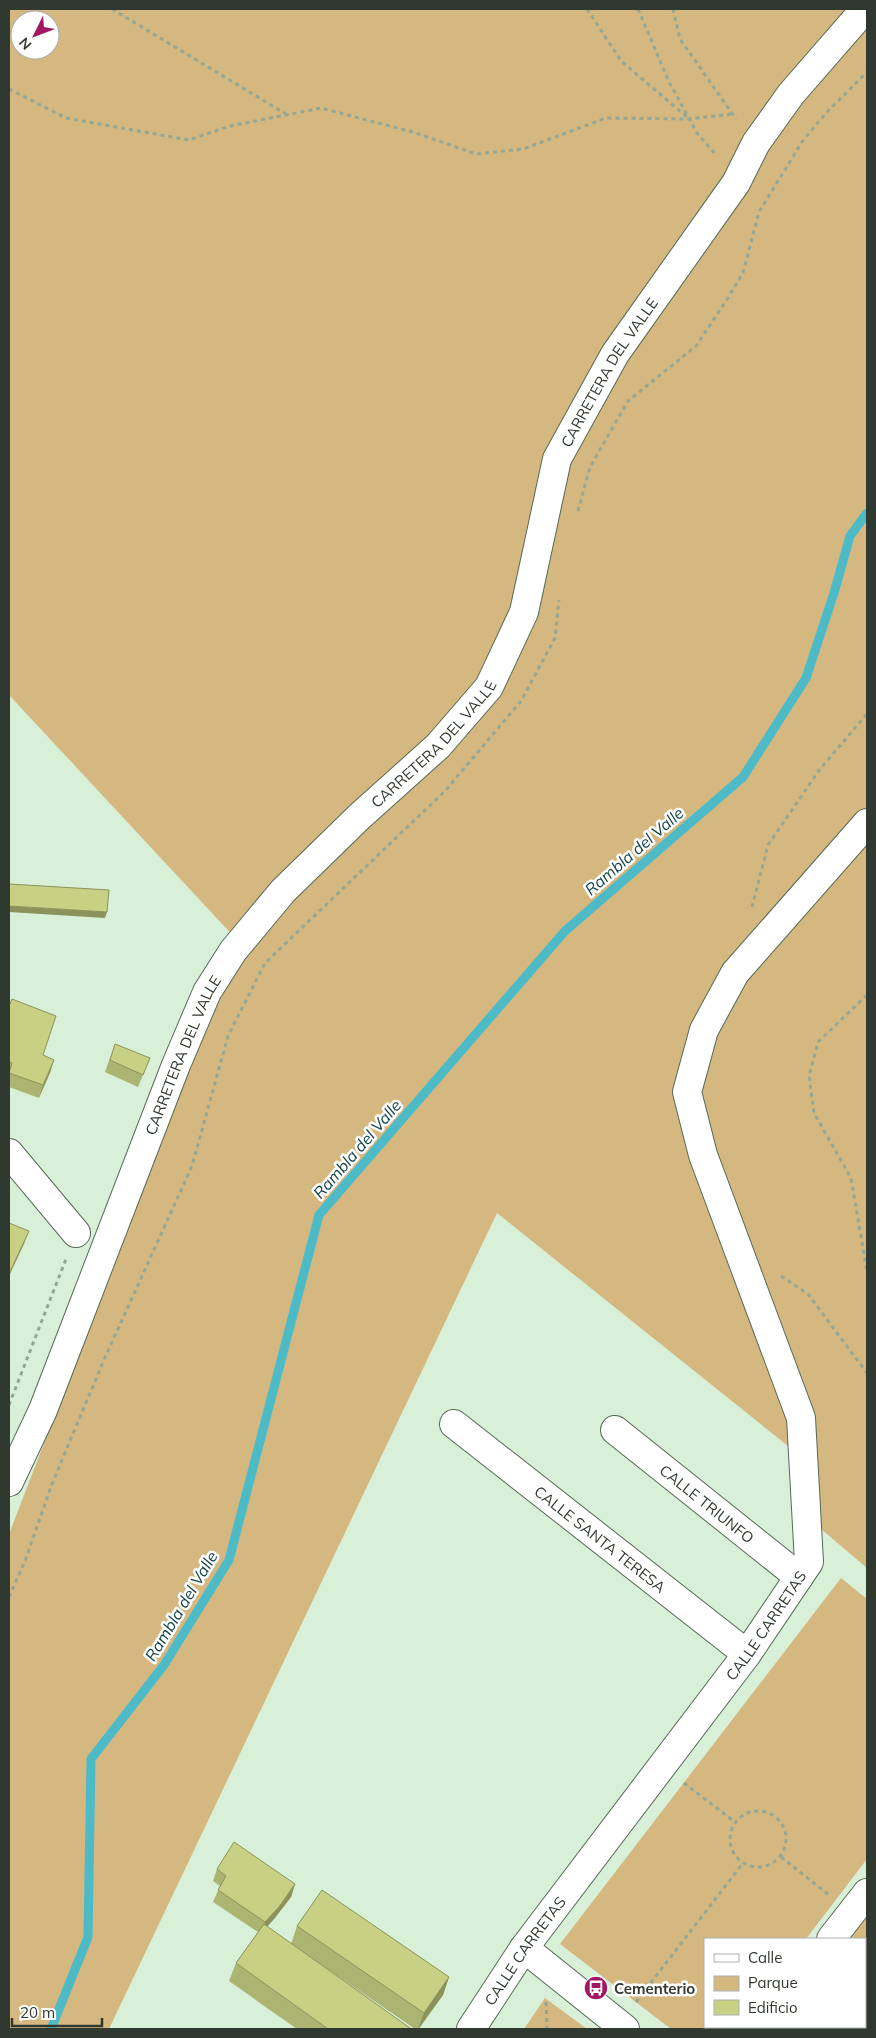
<svg xmlns="http://www.w3.org/2000/svg" width="876" height="2038" viewBox="0 0 876 2038" font-family="Mulish,sans-serif">
<style>
.green{fill:#d4b880;fill-rule:evenodd}
.lines{fill:none;stroke-linecap:round;stroke-linejoin:round}
.stream{stroke:#4cbbc7;stroke-width:9}
.minor-casing{stroke:#556a55;stroke-width:30}
.path{stroke:#94a794;stroke-width:3;stroke-dasharray:4 4;stroke-linecap:butt}
.minor{stroke:#fff;stroke-width:28}
.wall{fill:#acb471}
.shaded-wall{fill:#8c925c}
.building{fill:#c8d183;stroke:#8c925c}
.labels{text-anchor:middle;dominant-baseline:central;stroke-width:5;stroke-linejoin:round;paint-order:stroke}
.street-label{font-size:15px;fill:#2f392f;stroke:#fff}
.poi-label{font-size:15px;font-weight:bold;fill:#2f392f;stroke:#fff;text-anchor:start}
.water-label{font-size:16px;font-style:italic;fill:#0f4247;stroke:#fff}
</style>
<rect width="100%" height="100%" fill="#d8f0d7"/>
<g class="green">
<path d="M 9,9 L 867,9 L 867,1568 L 795,1507 L 788,1446 L 497,1213 L 109,2029 L 9,2029 L 9,1534 L 238,941 L 9,695 ZM 20,20 L 50,20 L 50,50 L 20,50 Z"/>
<polygon points="841,1578 867,1599 867,1859 806,1939 705,1939 705,2027 738,2027 736,2029 671,2029 560,1944"/>
<polygon points="867,1917 867,2029 778,2029 780,2027 865,2027 865,1939 849,1939"/>
<polygon points="545,1998 587,2029 524,2029"/>
</g>
<g class="lines">
<polyline class="stream" points="51,2029 88,1937 91,1759 164,1665 229,1560 319,1215 565,931 743,777 806,678 834,593 850,536 867,513"/>
<g class="minor-casing">
<g id="minor">
<polyline points="9,1153 76,1233"/>
<path id="s1" d="M 454,1424 L 747,1654"/>
<path id="s2" d="M 615,1430 L 799,1577"/>
<path id="s3" d="M 9,1482 L 43,1410 L 176,1065 L 207,992 L 233,951 L 283,891 L 360,816 L 438,746 L 489,687 L 524,612 L 557,459 L 615,354 L 736,183 L 756,143 L 791,94 L 865,9"/>
<polyline points="831,1939 867,1893"/>
<polyline points="524,1948 625,2029"/>
<path id="s4" d="M 471,2029 L 524,1948 L 747,1654 L 809,1562 L 801,1418 L 703,1155 L 687,1092 L 704,1030 L 735,973 L 867,823"/>
<polyline points="759,2029 761,2027"/>
</g>
</g>
<g class="path">
<polyline points="112,9 286,114"/>
<polyline points="587,9 621,61 687,117"/>
<polyline points="638,9 669,82 697,133 717,156"/>
<polyline points="673,9 680,39 736,119"/>
<polyline points="9,89 66,118 189,140 230,126 321,108 413,132 476,154 523,149 606,118 689,119 732,114"/>
<polyline points="578,511 590,467 628,401 696,346 726,301 743,273 759,212 802,142 826,113 867,72"/>
<polyline points="752,907 768,845 820,769 867,714"/>
<polyline points="867,995 818,1042 809,1076 814,1113 851,1178 867,1272"/>
<polyline points="781,1276 808,1294 867,1373"/>
<polyline points="9,1405 66,1259"/>
<polyline points="9,1597 25,1561 52,1484 103,1362 192,1166 228,1036 265,963 445,791 521,701 555,638 559,600"/>
<polyline points="684,1783 735,1822"/>
<circle cx="758" cy="1839" r="28"/>
<polyline points="781,1857 829,1895"/>
<polyline points="546,2002 547,2029"/>
<polyline points="636,2002 743,1863"/>
</g>
<use href="#minor" class="minor"/>
</g>
<g class="wall">
<polygon points="9,1006 43,1055 54,1060 39,1098 9,1087"/>
<polygon points="115,1044 150,1058 138,1087 105,1072"/>
<polygon points="217,1869 295,1884 291,1897 274,1919 267,1927 291,1944 297,1926 449,1977 443,1995 419,2029 415,2029 310,1957 409,2029 297,2029 229,1981 236,1963 258,1932 213,1902 220,1886 213,1881"/>
<polygon points="810,2027 838,2027 837,2029 809,2029"/>
<polygon points="856,2027 865,2027 867,2029 855,2029"/>
</g>
<g class="shaded-wall">
<polygon points="9,906 107,912 105,918 9,912"/>
<polygon points="54,1060 50,1073 39,1098 43,1085"/>
<polygon points="29,1231 24,1244 9,1276 9,1274"/>
<polygon points="295,1884 291,1897 274,1919 260,1934 265,1922"/>
<polygon points="449,1977 443,1995 418,2029 424,2013"/>
<polygon points="834,2027 838,2027 837,2029 832,2029"/>
</g>
<g class="building">
<polygon points="9,884 109,890 107,912 9,906"/>
<polygon points="12,999 56,1016 43,1055 54,1060 43,1085 9,1073 12,1063 9,1062 9,1006"/>
<polygon points="115,1044 150,1058 143,1075 110,1060"/>
<polygon points="9,1223 29,1231 9,1274"/>
<polygon points="234,1842 295,1884 279,1907 265,1922 218,1890 226,1876 217,1869"/>
<polygon points="322,1890 449,1977 424,2013 297,1926"/>
<polygon points="264,1924 410,2028 409,2029 328,2029 236,1963"/>
<polygon points="867,2011 867,2029 861,2029 858,2027 865,2027 865,2014"/>
<polygon points="789,2027 791,2027 794,2029 788,2029"/>
<polygon points="816,2027 834,2027 832,2029 819,2029"/>
</g>
<defs>
<g id="bus-disc" transform="scale(1.25)"><circle r="9.5" fill="#a01864" stroke="#fff"/><path d="M-5-6H5V4H4V6H2V4H-2V6H-4V4H-5ZM-3.5-4V0h7V-4ZM-3.5 1.2v1.5H-2V1.2ZM2 1.2v1.5H3.5V1.2Z" fill="#fff"/></g>
</defs>
<g fill-rule="evenodd">
<use href="#bus-disc" x="596" y="1988"/>
</g>
<g class="labels">
<g class="street-label">
<text stroke="none"><textPath href="#s3" startOffset="1286">CARRETERA DEL VALLE</textPath></text>
<text stroke="none"><textPath href="#s3" startOffset="866">CARRETERA DEL VALLE</textPath></text>
<text stroke="none"><textPath href="#s3" startOffset="461">CARRETERA DEL VALLE</textPath></text>
<text stroke="none"><textPath href="#s2" startOffset="118">CALLE TRIUNFO</textPath></text>
<text stroke="none"><textPath href="#s1" startOffset="186">CALLE SANTA TERESA</textPath></text>
<text stroke="none"><textPath href="#s4" startOffset="500">CALLE CARRETAS</textPath></text>
<text stroke="none"><textPath href="#s4" startOffset="95">CALLE CARRETAS</textPath></text>
</g>
<g class="poi-label">
<text x="614" y="1988">Cementerio</text>
</g>
<g class="water-label">
<text transform="translate(634 851) rotate(-41)">Rambla del Valle</text>
<text transform="translate(357 1149) rotate(-49)">Rambla del Valle</text>
<text transform="translate(181 1606) rotate(-59)">Rambla del Valle</text>
</g>
</g>
<rect width="876" height="2038" fill="none" stroke="#2f392f" stroke-width="20"/>
<rect x="704" y="1938" width="162" height="90" fill="#ffffff" stroke="#acb0ac"/>
<rect x="714" y="1954" width="25" height="8" fill="#ffffff" stroke="#acb0ac"/>
<text x="748" y="1963" font-size="15" fill="#2f392f">Calle</text>
<rect x="714" y="1976" width="25" height="15" fill="#d4b880" stroke="#acb0ac"/>
<text x="748" y="1988" font-size="15" fill="#2f392f">Parque</text>
<rect x="714" y="2000" width="25" height="15" fill="#c8d183" stroke="#acb0ac"/>
<text x="748" y="2013" font-size="15" fill="#2f392f">Edificio</text>
<g transform="translate(35 35) rotate(228)"><circle r="24" fill="#ffffff" stroke="#acb0ac"/>
<path d="M0-4L9 19L0 12L-9 19Z" fill="#a01864"/>
<text y="-8" font-size="14" font-weight="bold" text-anchor="middle" fill="#2f392f">N</text>
</g>
<path d="M12 2018v8h90v-8" fill="none" stroke="#2f392f" stroke-width="2.5"/>
<text x="20" y="2018" font-size="15" fill="#2f392f" stroke="#ffffff" stroke-width="4" paint-order="stroke">20 m</text>
</svg>
